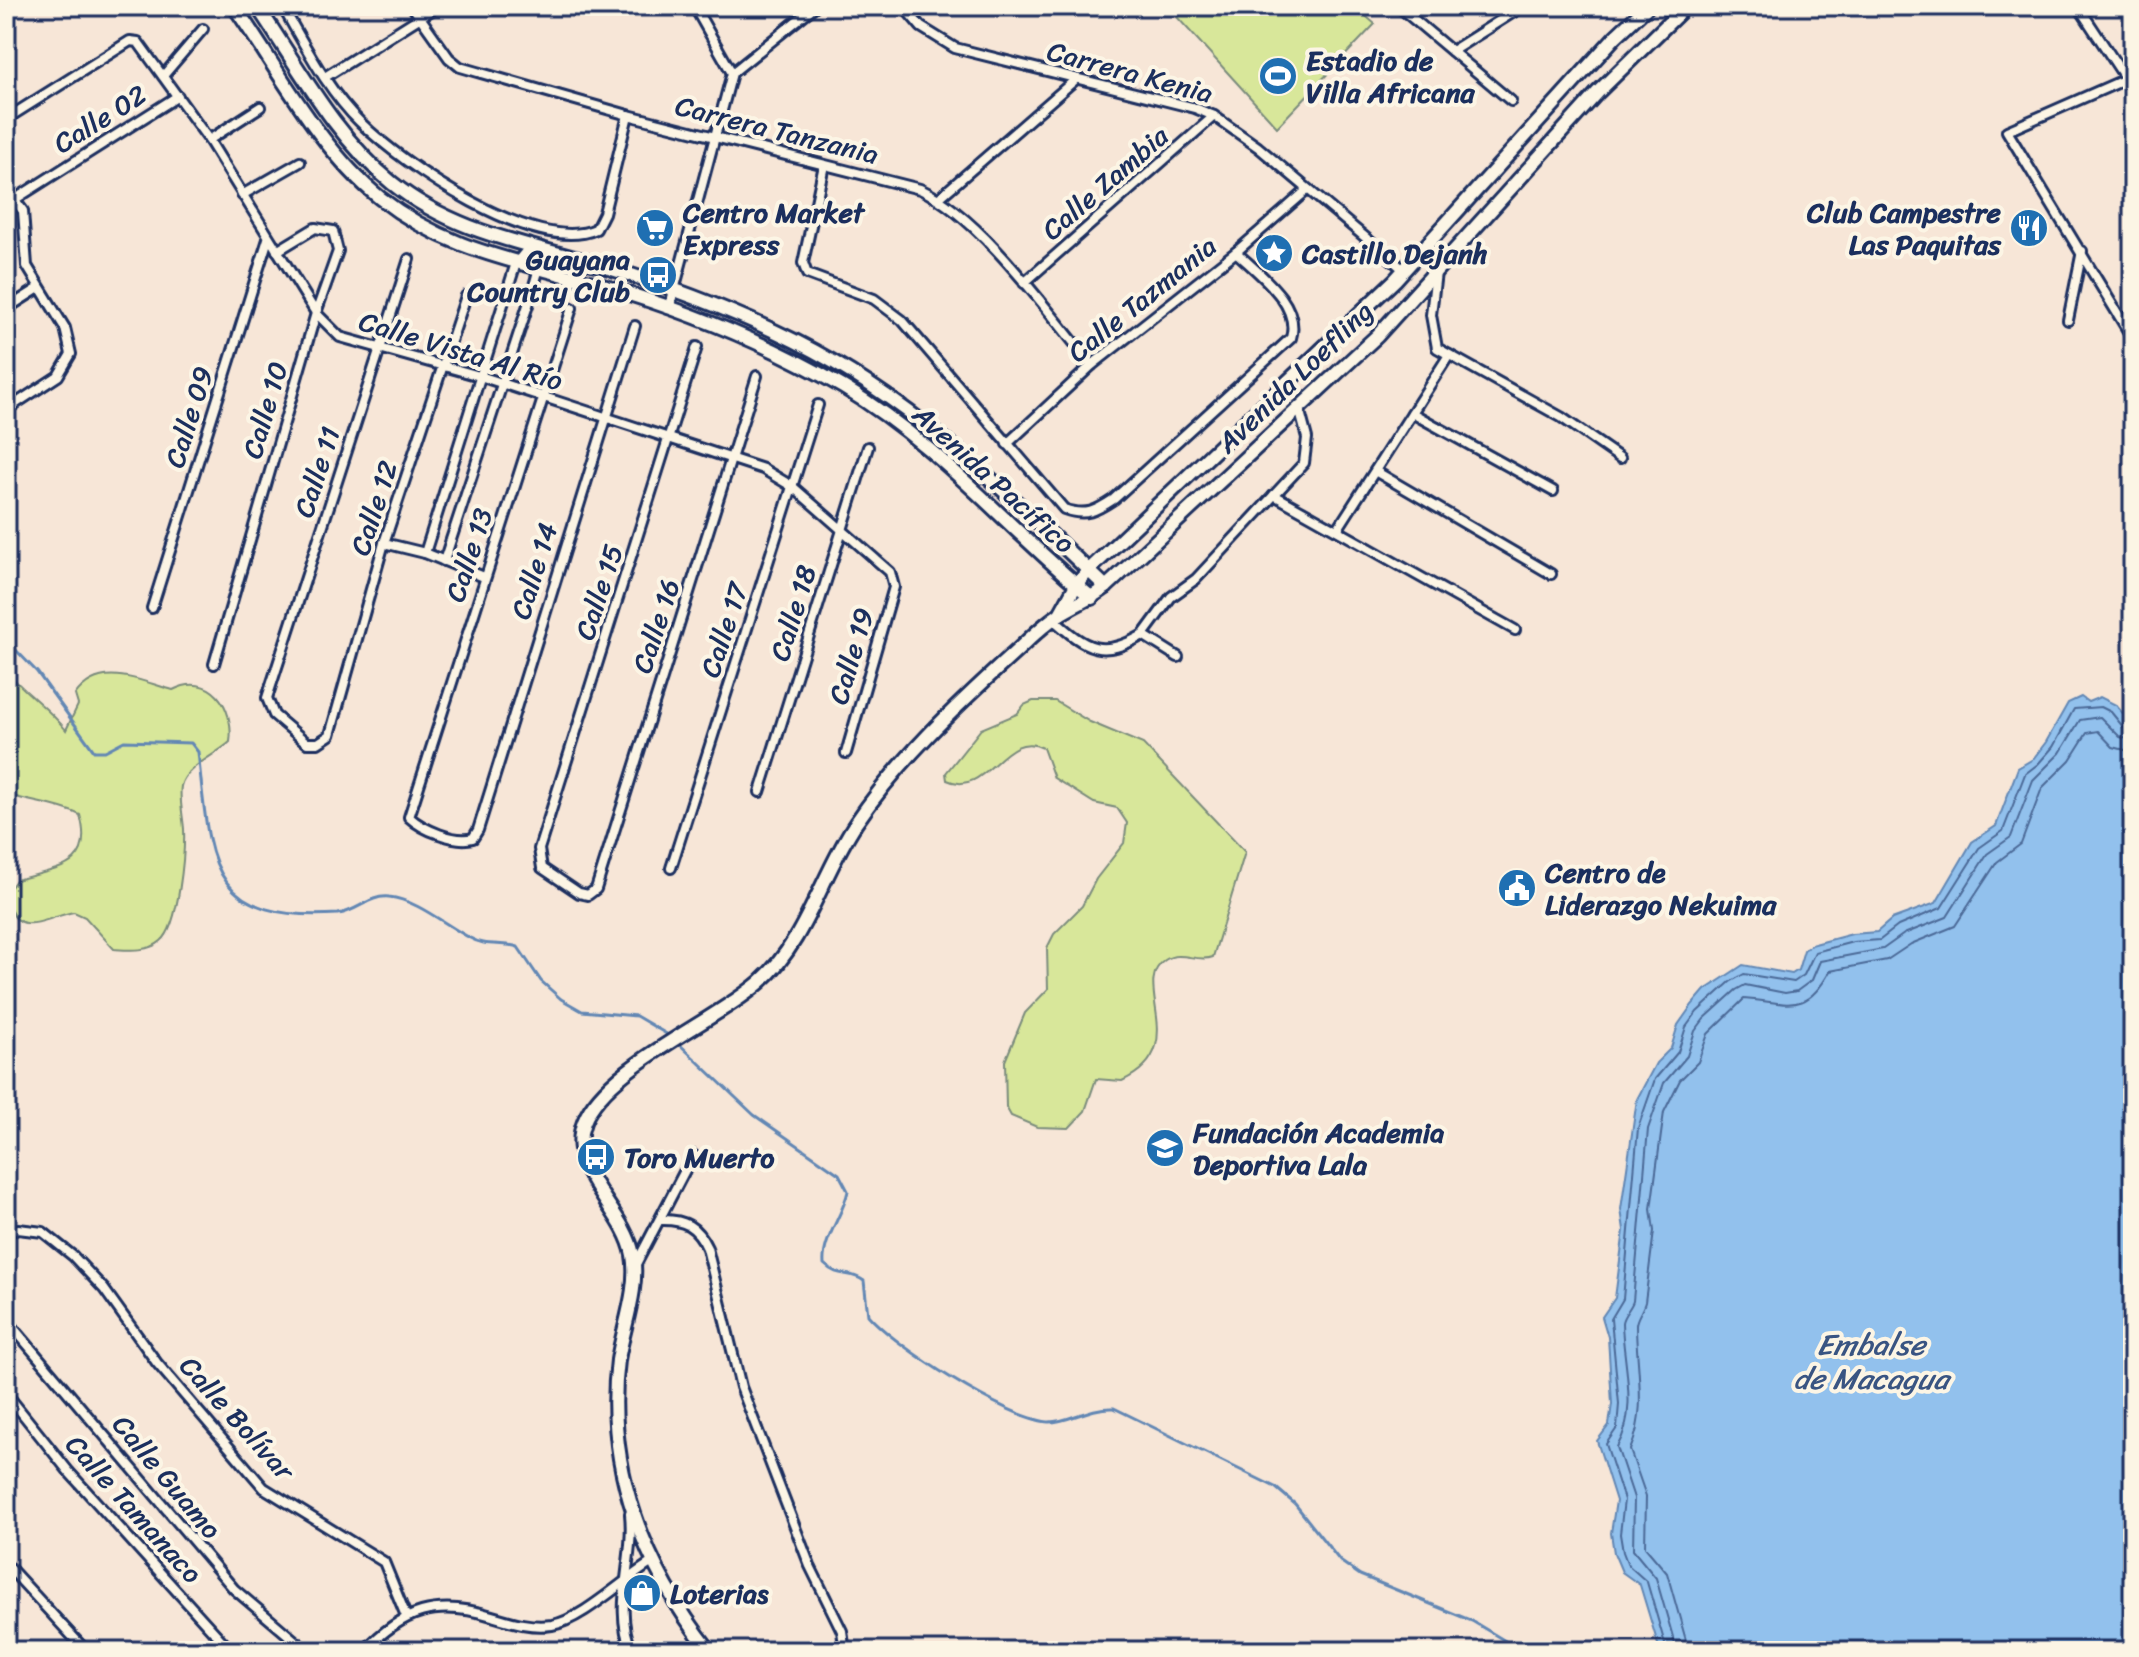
<svg xmlns="http://www.w3.org/2000/svg" width="2139" height="1657" viewBox="0 0 2139 1657" font-family="Sriracha,sans-serif">
<style>
.green{fill:#d8e79a;stroke:#7a8b7c;stroke-width:2}
.water{fill:#92c1ed;stroke:#6287b4;stroke-width:2}
.lines{fill:none;stroke-linecap:round;stroke-linejoin:round}
.shore{stroke:#4b6997;stroke-width:2}
.stream{stroke:#6287b4;stroke-width:3}
.street-casing{stroke:#1b2f5e;stroke-width:14}
.secondary-casing{stroke:#1b2f5e;stroke-width:18}
.street{stroke:#fcf5e5;stroke-width:8}
.secondary{stroke:#fcf5e5;stroke-width:12}
.labels{text-anchor:middle;dominant-baseline:central;stroke-width:8;stroke-linejoin:round;paint-order:stroke}
.poi-label{font-size:28px;font-weight:bold;fill:#1b2f5e;stroke:#fcf5e5;text-anchor:start}
.street-label{font-size:28px;fill:#1b2f5e;stroke:#fcf5e5}
.water-label{font-size:30px;font-style:italic;fill:#395482;stroke:#fcf5e5}
</style>
<rect width="100%" height="100%" fill="#f7e6d7"/>
<filter id="ink" filterUnits="userSpaceOnUse"><feTurbulence type="fractalNoise" baseFrequency=".0125" numOctaves="2"/><feDisplacementMap in="SourceGraphic" scale="16" xChannelSelector="R" yChannelSelector="G"/><feConvolveMatrix kernelMatrix="1 2 1 2 8 2 1 2 1" color-interpolation-filters="sRGB"/></filter>
<g filter="url(#ink)">
<g class="green">
<polygon points="1187,6 1354,6 1375,24 1277,127 1177,17"/>
<path d="M 6,670 C 24,693 48,707 66,730 L 78,705 L 75,695 C 100,660 139,681 173,690 C 210,671 235,707 230,742 C 216,755 185,767 181,786 C 179,798 183,816 184,829 C 185,851 179,927 161,941 C 149,952 129,950 114,949 L 85,917 L 74,912 C 45,917 14,943 6,894 L 16,880 C 57,868 95,869 80,815 C 56,803 31,803 6,794 Z"/>
<path d="M 1033,701 L 1055,701 L 1090,722 L 1143,744 L 1245,852 L 1213,957 C 1198,963 1180,950 1165,960 C 1129,984 1194,1048 1122,1081 L 1096,1079 L 1085,1111 L 1069,1128 L 1037,1127 L 1011,1116 L 1006,1107 L 1005,1061 L 1025,1013 L 1048,989 L 1047,948 L 1054,934 L 1082,906 L 1096,879 L 1124,843 L 1127,823 L 1117,808 L 1094,803 L 1054,778 L 1043,748 C 1004,727 987,799 947,780 L 946,773 L 981,729 L 1017,714 L 1024,705 Z"/>
</g>
<polygon class="water" points="2081,697 2088,702 2100,697 2116,705 2130,722 2133,721 2133,1651 1660,1651 1640,1585 1622,1572 1614,1553 1611,1533 1616,1501 1597,1441 1609,1425 1612,1404 1608,1337 1602,1317 1615,1298 1624,1230 1621,1209 1637,1099 1656,1063 1671,1048 1678,1025 1692,1005 1705,990 1743,965 1792,974 1798,970 1804,950 1811,945 1852,934 1877,932 1892,919 1936,903 1972,842 1996,826 2018,768 2033,759 2046,742 2068,703"/>
<g class="lines">
<g class="shore">
<polyline points="1667,1651 1647,1582 1628,1565 1623,1552 1620,1534 1624,1500 1606,1444 1617,1428 1619,1404 1611,1319 1623,1299 1638,1128 1655,1079 1678,1052 1686,1027 1697,1012 1730,982 1744,974 1794,982 1804,975 1815,952 1853,942 1880,940 1898,926 1941,908 1979,848 2003,831 2025,774 2038,764 2053,747 2074,709 2101,707 2111,712 2124,728 2133,730"/>
<path d="M 1677,1651 L 1656,1578 L 1633,1550 L 1634,1498 L 1617,1447 C 1639,1410 1623,1364 1622,1323 C 1622,1316 1631,1308 1633,1301 L 1648,1129 L 1664,1083 L 1687,1056 L 1695,1031 L 1704,1019 L 1736,990 L 1745,985 L 1785,993 L 1797,991 L 1812,980 L 1820,961 L 1883,949 L 1904,934 L 1947,917 L 1987,854 L 2011,837 L 2033,780 L 2060,753 L 2080,720 L 2100,717 L 2120,737 L 2133,740"/>
<path d="M 1689,1651 L 1667,1573 L 1645,1547 L 1646,1496 L 1630,1450 C 1648,1410 1636,1368 1636,1325 C 1636,1318 1643,1310 1645,1302 L 1654,1231 L 1651,1209 L 1664,1112 L 1680,1080 L 1698,1062 L 1708,1034 L 1744,999 C 1788,1002 1805,1017 1830,971 L 1887,960 L 1911,944 L 1955,926 L 1997,862 L 2021,844 L 2042,788 L 2070,760 L 2087,733 L 2098,731 L 2113,747 L 2133,752"/>
</g>
<g class="stream">
<path d="M 6,645 L 14,648 L 37,672 L 94,751 L 105,751 L 124,741 L 191,743 L 198,752 C 210,858 205,923 338,914 C 357,912 369,895 389,897 C 415,899 447,926 470,938 C 485,947 502,942 518,947 L 541,981 L 561,999 L 582,1011 L 636,1016 L 670,1036"/>
<path d="M 676,1041 L 754,1115 L 839,1174 L 848,1191 C 843,1216 822,1239 824,1264 C 839,1279 850,1270 864,1281 L 868,1315 C 896,1347 1006,1418 1048,1422 C 1068,1423 1087,1407 1114,1408 L 1275,1487 L 1295,1504 L 1340,1561 L 1360,1575 L 1472,1621 L 1522,1651"/>
</g>
<g class="street-casing">
<g id="street">
<path d="M 282,6 C 305,45 327,90 360,122 C 403,165 536,256 596,229 L 604,213 L 628,115"/>
<path d="M 412,6 L 449,58 L 460,67 L 628,115 L 920,189 C 981,217 1048,312 1092,365"/>
<polyline points="694,6 732,73"/>
<polyline points="903,6 921,27 955,48 1195,108 1214,116 1258,147 1404,270"/>
<polyline points="1398,6 1511,101"/>
<polyline points="2078,6 2126,79"/>
<polyline points="1452,51 1523,6"/>
<polyline points="163,76 203,29"/>
<polyline points="2133,76 2007,131 2133,339"/>
<polyline points="325,77 438,6"/>
<polyline points="6,119 130,41 138,42 209,140 316,313 340,337 483,377 763,469 793,487 890,572 894,587 846,753"/>
<polyline points="209,140 260,107"/>
<path d="M 824,165 L 803,263 L 807,274 L 874,299 L 902,320 L 1064,509 C 1086,517 1096,511 1114,499 L 1291,338 C 1301,304 1259,274 1236,252"/>
<polyline points="6,188 23,211 27,266 65,328 71,354 58,376 6,410"/>
<polyline points="242,195 300,162"/>
<polyline points="939,198 1076,79"/>
<polyline points="6,205 178,96"/>
<polyline points="409,259 267,698 274,715 307,743 318,743 330,735 384,543 466,296"/>
<polyline points="1436,272 1431,315 1437,348 1561,417 1620,458"/>
<polyline points="1024,283 1214,116"/>
<path d="M 572,308 L 409,817 C 423,830 455,843 473,838 L 478,830 L 635,326"/>
<polyline points="6,309 39,288"/>
<polyline points="669,309 732,73 815,6"/>
<polyline points="2068,320 2082,251"/>
<polyline points="697,347 539,849 542,868 579,893 588,895 596,889 757,376"/>
<polyline points="1412,413 1553,491"/>
<polyline points="1007,444 1092,365 1236,252 1306,191"/>
<polyline points="1375,471 1551,574"/>
<polyline points="1274,495 1515,630"/>
<polyline points="1337,530 1449,355"/>
<polyline points="384,543 425,553 484,577"/>
<polyline points="425,553 516,263 530,246 539,268 531,296 444,561"/>
<polyline points="152,608 268,239"/>
<path d="M 1053,619 C 1086,649 1102,659 1143,635 L 1178,657"/>
<polyline points="1143,635 1171,597 1196,579 1304,463 1307,438 1299,408"/>
<polyline points="214,664 316,313 338,251 333,231 315,228 277,251"/>
<polyline points="760,792 868,447"/>
<polyline points="671,868 818,405"/>
<path d="M 660,1220 C 684,1219 697,1226 707,1248 L 741,1387 L 810,1566 L 842,1631 L 845,1651"/>
<polyline points="6,1233 18,1229 43,1232 73,1256 104,1289 157,1363 264,1488 384,1562 406,1616"/>
<polyline points="635,1266 693,1155"/>
<polyline points="6,1319 234,1589 307,1651"/>
<polyline points="6,1393 69,1472 231,1651"/>
<path d="M 630,1514 C 635,1560 612,1608 632,1651"/>
<polyline points="6,1564 86,1651"/>
<path d="M 364,1651 C 403,1610 437,1599 492,1616 C 512,1622 531,1628 552,1625 C 582,1620 624,1579 651,1563"/>
</g>
</g>
<g class="secondary-casing">
<g id="secondary">
<path d="M 234,6 C 278,69 320,150 380,198 C 450,253 522,261 603,286 C 685,310 769,344 843,387 C 939,444 1007,528 1092,598"/>
<path d="M 257,6 C 298,66 335,137 392,183 C 457,235 532,244 609,268 C 671,287 737,312 795,341 C 918,403 1007,493 1106,587"/>
<polyline points="1060,614 1076,585 1089,570 1395,280 1616,36 1648,6"/>
<path d="M 710,1651 C 645,1569 604,1467 618,1360 C 623,1327 639,1289 633,1255 C 625,1210 565,1170 584,1122 C 605,1067 715,1022 760,982 C 806,942 822,873 856,823 C 898,761 955,707 1010,657 C 1026,643 1042,625 1060,614 C 1076,604 1092,598 1106,587 L 1377,336 L 1598,92 L 1686,6"/>
</g>
</g>
<use href="#street" class="street"/>
<use href="#secondary" class="secondary"/>
</g>
</g>
<defs>
<g id="stadium-disc" transform="scale(2)"><circle r="9.5" fill="#1f6fb2" stroke="#fcf5e5"/><path d="M0-5a6.5 5 0 1 0 0 10a6.5 5 0 1 0 0-10ZM-3.5-1.8h7v3.6h-7Z" fill="#fff"/></g>
<g id="supermarket-disc" transform="scale(2)"><circle r="9.5" fill="#1f6fb2" stroke="#fcf5e5"/><path d="M-6-5.5h2.5l.6 2H6L4.5 2H-2.5L-4.4-4H-6ZM-1.5 3.2a1.3 1.3 0 1 0 .1 0ZM3 3.2a1.3 1.3 0 1 0 .1 0Z" fill="#fff"/></g>
<g id="restaurant-disc" transform="scale(2)"><circle r="9.5" fill="#1f6fb2" stroke="#fcf5e5"/><path d="M-5-6h1v4h1v-4h1v4h1v-4h1v5L-1.5 .5V6h-2V.5L-5-1ZM5-6V6H3V1.5H1.5Q1.5-4 5-6Z" fill="#fff"/></g>
<g id="sight-disc" transform="scale(2)"><circle r="9.5" fill="#1f6fb2" stroke="#fcf5e5"/><path d="M0-6L1.8-2.2L6-1.7L2.9 1.2L3.7 5.4L0 3.3L-3.7 5.4L-2.9 1.2L-6-1.7L-1.8-2.2Z" fill="#fff"/></g>
<g id="bus-disc" transform="scale(2)"><circle r="9.5" fill="#1f6fb2" stroke="#fcf5e5"/><path d="M-5-6H5V4H4V6H2V4H-2V6H-4V4H-5ZM-3.5-4V0h7V-4ZM-3.5 1.2v1.5H-2V1.2ZM2 1.2v1.5H3.5V1.2Z" fill="#fff"/></g>
<g id="civic-disc" transform="scale(2)"><circle r="9.5" fill="#1f6fb2" stroke="#fcf5e5"/><path d="M-.6-6.5H3V-4.5H.6V-3L4-1V1h2V6H-6V1h2V-1L-.6-3ZM-1.2 2.5V6h2.4V2.5Z" fill="#fff"/></g>
<g id="university-disc" transform="scale(2)"><circle r="9.5" fill="#1f6fb2" stroke="#fcf5e5"/><path d="M0-5L7-2L0 1L-7-2ZM-4 1L0 2.5L4 1V4Q0 6-4 4Z" fill="#fff"/></g>
<g id="shop-disc" transform="scale(2)"><circle r="9.5" fill="#1f6fb2" stroke="#fcf5e5"/><path d="M-5-2.5h2.3a2.7 3.5 0 0 1 5.4 0H5L5.5 6h-11ZM-1.5-2.5h3a1.5 2.3 0 0 0-3 0Z" fill="#fff"/></g>
</defs>
<g fill-rule="evenodd">
<use href="#stadium-disc" x="1278" y="76"/>
<use href="#supermarket-disc" x="655" y="228"/>
<use href="#restaurant-disc" x="2029" y="228"/>
<use href="#sight-disc" x="1274" y="253"/>
<use href="#bus-disc" x="658" y="275"/>
<use href="#civic-disc" x="1517" y="888"/>
<use href="#university-disc" x="1165" y="1148"/>
<use href="#bus-disc" x="596" y="1157"/>
<use href="#shop-disc" x="642" y="1593"/>
</g>
<g class="labels">
<g class="poi-label">
<text x="1306" y="60">Estadio de<tspan x="1306" dy="32">Villa Africana</tspan></text>
<text x="683" y="212">Centro Market<tspan x="683" dy="32">Express</tspan></text>
<text x="2001" y="212" text-anchor="end">Club Campestre<tspan x="2001" dy="32">Las Paquitas</tspan></text>
<text x="1302" y="253">Castillo Dejanh</text>
<text x="630" y="259" text-anchor="end">Guayana<tspan x="630" dy="32">Country Club</tspan></text>
<text x="1545" y="872">Centro de<tspan x="1545" dy="32">Liderazgo Nekuima</tspan></text>
<text x="1193" y="1132">Fundación Academia<tspan x="1193" dy="32">Deportiva Lala</tspan></text>
<text x="624" y="1157">Toro Muerto</text>
<text x="670" y="1593">Loterias</text>
</g>
<g class="street-label">
<text transform="translate(1130 72) rotate(15)">Carrera Kenia</text>
<text transform="translate(100 119) rotate(-32)">Calle 02</text>
<text transform="translate(777 130) rotate(14)">Carrera Tanzania</text>
<text transform="translate(1105 183) rotate(-41)">Calle Zambia</text>
<text transform="translate(1142 299) rotate(-39)">Calle Tazmania</text>
<text transform="translate(461 351) rotate(17)">Calle Vista Al Río</text>
<text transform="translate(1295 377) rotate(-44)">Avenida Loefling</text>
<text transform="translate(265 410) rotate(-74)">Calle 10</text>
<text transform="translate(189 417) rotate(-73)">Calle 09</text>
<text transform="translate(317 472) rotate(-72)">Calle 11</text>
<text transform="translate(994 479) rotate(42)">Avenida Pacífico</text>
<text transform="translate(374 508) rotate(-72)">Calle 12</text>
<text transform="translate(469 555) rotate(-72)">Calle 13</text>
<text transform="translate(534 571) rotate(-73)">Calle 14</text>
<text transform="translate(599 592) rotate(-72)">Calle 15</text>
<text transform="translate(793 613) rotate(-73)">Calle 18</text>
<text transform="translate(656 626) rotate(-72)">Calle 16</text>
<text transform="translate(724 630) rotate(-72)">Calle 17</text>
<text transform="translate(851 656) rotate(-74)">Calle 19</text>
<text transform="translate(237 1418) rotate(48)">Calle Bolívar</text>
<text transform="translate(167 1477) rotate(50)">Calle Guamo</text>
<text transform="translate(134 1509) rotate(48)">Calle Tamanaco</text>
</g>
<g class="water-label">
<text x="1871" y="1345">Embalse<tspan x="1871" dy="34">de Macagua</tspan></text>
</g>
</g>
<rect width="2139" height="1657" fill="none" stroke="#fcf5e5" stroke-width="32"/>
<rect x="16" y="16" width="2107" height="1625" fill="none" stroke="#1b2f5e" stroke-width="3" filter="url(#ink)"/>
</svg>
